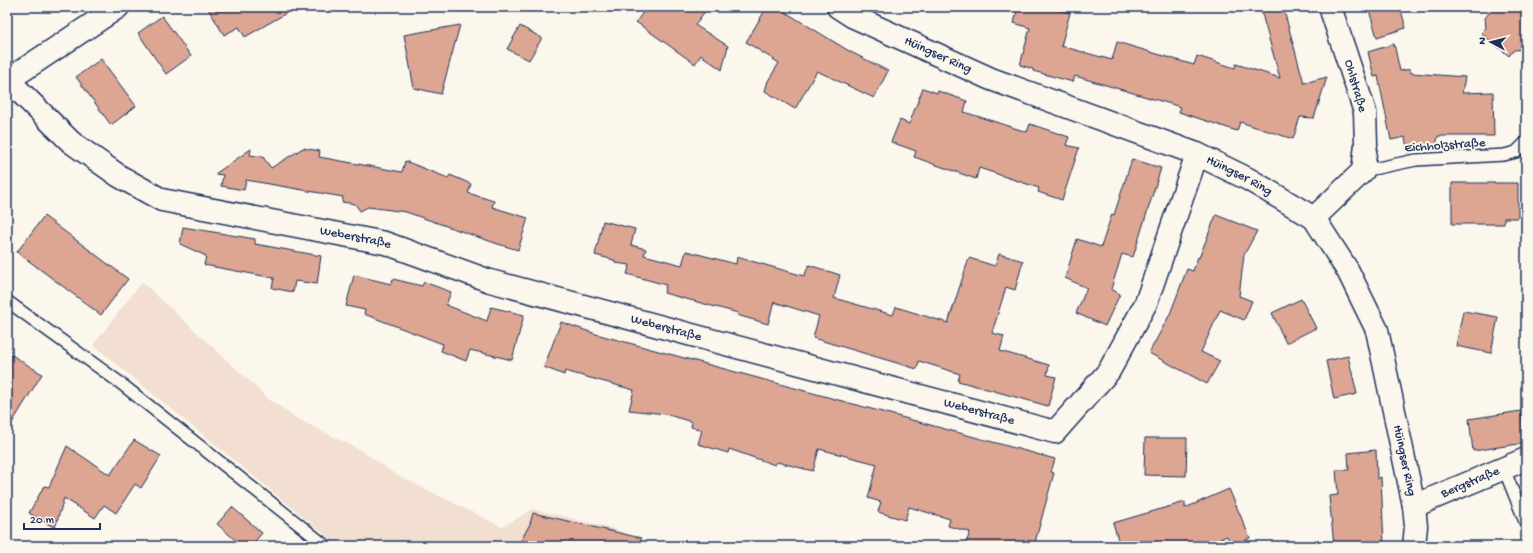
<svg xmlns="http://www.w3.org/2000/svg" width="1533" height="553" viewBox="0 0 1533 553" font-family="'Gochi Hand',sans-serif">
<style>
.built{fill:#f2dfd1}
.building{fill:#dca693;stroke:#1b2f5e}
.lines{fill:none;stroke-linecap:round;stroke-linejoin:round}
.service-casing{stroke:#1b2f5e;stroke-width:14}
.minor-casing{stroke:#1b2f5e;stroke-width:25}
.service{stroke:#fbf7ec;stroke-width:11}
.minor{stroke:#fbf7ec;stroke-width:22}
.labels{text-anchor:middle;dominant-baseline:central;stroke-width:4;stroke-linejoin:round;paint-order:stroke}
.street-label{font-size:13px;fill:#1b2f5e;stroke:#fbf7ec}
</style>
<rect width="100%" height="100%" fill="#fbf7ec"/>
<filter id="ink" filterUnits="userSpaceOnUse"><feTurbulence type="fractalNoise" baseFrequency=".025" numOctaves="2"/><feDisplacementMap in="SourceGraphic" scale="8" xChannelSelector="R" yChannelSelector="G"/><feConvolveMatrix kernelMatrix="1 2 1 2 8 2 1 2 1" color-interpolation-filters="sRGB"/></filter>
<g filter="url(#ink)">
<polygon class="built" points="142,282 270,400 298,419 362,451 395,474 502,527 533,509 612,528 656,546 339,546 93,345"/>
<g class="building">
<polygon points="207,7 297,7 245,37 239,27 224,35"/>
<polygon points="647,7 708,7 695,25 728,46 722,70 701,55 695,64 636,22"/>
<polygon points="767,7 777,7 849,51 888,71 874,98 817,71 795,109 765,91 768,81 779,63 746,42"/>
<polygon points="1018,7 1047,7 1070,13 1061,46 1112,60 1117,42 1194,65 1197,56 1235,68 1236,64 1280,78 1260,7 1283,7 1304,83 1327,77 1314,118 1300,117 1293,139 1240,122 1237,131 1179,112 1181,107 1075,76 1073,82 1033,71 1033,69 1020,65 1030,28 1014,23"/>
<polygon points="1368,7 1400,7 1406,28 1377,37"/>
<polygon points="1494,7 1526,7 1526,49 1514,50 1509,56 1481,33 1486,28 1485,18"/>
<polygon points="162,16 191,56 166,74 138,33"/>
<polygon points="460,25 441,94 414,88 404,35"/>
<polygon points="520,26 542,38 529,60 507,49"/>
<polygon points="1394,44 1400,71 1410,69 1411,73 1465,77 1462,93 1493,92 1494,136 1438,136 1436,147 1408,153 1405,137 1391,140 1378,76 1374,77 1368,52"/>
<polygon points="101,59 136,106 111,125 76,77"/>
<polygon points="923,88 937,93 938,91 967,101 964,112 1027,132 1030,124 1069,137 1066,145 1079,148 1062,200 1038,192 1039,188 979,168 976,179 914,157 916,151 891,142 900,120 909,124"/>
<polygon points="303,148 320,151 319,157 402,172 405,161 448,178 450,175 471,184 468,193 494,201 492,207 528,218 518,250 498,244 406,212 368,207 360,211 355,204 342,202 343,197 246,180 244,190 221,186 223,175 215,174 251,149 250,155 263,157 271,168"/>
<polygon points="1132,159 1161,168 1133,257 1122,254 1111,289 1120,294 1105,326 1076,313 1087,288 1065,278 1077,239 1101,247 1112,214 1114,215"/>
<polygon points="1452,183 1518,183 1518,218 1504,218 1504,224 1452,224"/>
<polygon points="1216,215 1257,231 1244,255 1239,296 1252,301 1244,320 1220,310 1201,352 1220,361 1207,384 1149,353 1170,314 1187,269 1193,271 1198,257 1199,258"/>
<polygon points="44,216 128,279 101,315 17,252"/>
<polygon points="603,221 635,229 631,245 646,249 644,255 682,265 686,251 736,264 737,257 804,276 809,265 840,275 834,298 893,315 896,307 948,323 969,258 995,266 999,254 1023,261 1015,290 1006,287 992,333 1004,336 1000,351 1049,365 1047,375 1056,377 1048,406 958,381 960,374 919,361 917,369 813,338 819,316 774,302 768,324 737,315 738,313 664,293 666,285 627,274 630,265 615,263 614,260 595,255"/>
<polygon points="183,227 255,239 255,244 321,256 317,284 295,281 293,292 272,288 274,278 204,265 206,256 180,244"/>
<polygon points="354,275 391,284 393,279 422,286 424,282 451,292 446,305 487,321 491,307 524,315 512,360 470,350 466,361 441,351 443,344 364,314 365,310 346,306"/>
<polygon points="1301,299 1316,328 1286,343 1272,313"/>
<polygon points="1463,311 1498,317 1491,353 1456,346"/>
<polygon points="561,322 596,334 1055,459 1051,472 1054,473 1034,546 965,546 970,532 948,526 950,519 909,507 905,520 878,512 881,502 868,498 877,464 819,449 813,471 777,462 775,465 729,449 728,453 698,444 702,430 691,427 692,422 665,414 629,410 634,390 565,371 564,375 544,367"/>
<polygon points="7,352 42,374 7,431"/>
<polygon points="1348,356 1357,394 1334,399 1326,361"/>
<polygon points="1521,411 1525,443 1473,451 1469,419"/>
<polygon points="1145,438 1187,438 1186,476 1144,475"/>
<polygon points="134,440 161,456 141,488 135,484 116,513 104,505 95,518 64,498 55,528 29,513 44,486 49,487 67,446 110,475"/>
<polygon points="1376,450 1377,479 1381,477 1384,546 1334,546 1329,496 1338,495 1336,470 1349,470 1348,453"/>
<polygon points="1229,489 1250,538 1232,546 1227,536 1205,546 1120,546 1113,523 1185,502 1185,508"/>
<polygon points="232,507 262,533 251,546 242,546 217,524"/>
<polygon points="533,513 641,538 640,546 518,546 530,524"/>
</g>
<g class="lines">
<g class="service-casing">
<g id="service">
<polyline points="1363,171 1416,160 1504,155 1516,152 1526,142"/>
<polyline points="7,301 119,382 326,546"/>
<polyline points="1504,469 1526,524"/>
</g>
</g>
<g class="minor-casing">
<g id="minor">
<path id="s1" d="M 838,7 L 852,16 L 991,79 L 1197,154 L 1248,179 L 1314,218 L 1348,271 L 1377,330 L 1414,506 L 1416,526 L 1414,546"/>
<path id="s2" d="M 7,79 L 71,142 L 119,176 L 162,200 L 385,243 L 490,281 L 1055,432 L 1109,371 L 1146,303 L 1197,154"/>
<polyline points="8,80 118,7"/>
<polyline points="1314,218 1363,171 1366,144 1365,112 1330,7"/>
<path id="s3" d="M 1414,506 L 1526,459"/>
</g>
</g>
<use href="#service" class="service"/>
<use href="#minor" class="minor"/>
</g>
</g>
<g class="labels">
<g class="street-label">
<text stroke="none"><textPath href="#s1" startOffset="111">Hüingser Ring</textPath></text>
<text transform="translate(1355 86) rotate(74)">Ohlstraße</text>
<text transform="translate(1445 146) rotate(-4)">Eichholzstraße</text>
<text stroke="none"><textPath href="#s1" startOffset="436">Hüingser Ring</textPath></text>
<text stroke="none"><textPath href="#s2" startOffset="395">Weberstraße</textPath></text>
<text stroke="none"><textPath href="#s2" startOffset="719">Weberstraße</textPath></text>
<text stroke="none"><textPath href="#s2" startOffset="1043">Weberstraße</textPath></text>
<text stroke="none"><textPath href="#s1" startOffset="784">Hüingser Ring</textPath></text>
<text stroke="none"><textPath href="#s3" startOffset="61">Bergstraße</textPath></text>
</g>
</g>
<rect width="1533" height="553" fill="none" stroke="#fbf7ec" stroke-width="24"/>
<rect x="12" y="12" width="1509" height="529" fill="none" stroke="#1b2f5e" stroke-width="1.5" filter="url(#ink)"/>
<g transform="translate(1491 42) rotate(277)" stroke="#fbf7ec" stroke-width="3" paint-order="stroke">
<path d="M0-3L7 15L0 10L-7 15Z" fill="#1b2f5e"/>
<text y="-6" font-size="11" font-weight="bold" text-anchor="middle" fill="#1b2f5e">N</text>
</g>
<path d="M24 523v6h76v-6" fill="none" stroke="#1b2f5e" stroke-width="2"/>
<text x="30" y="523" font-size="12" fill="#1b2f5e" stroke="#fbf7ec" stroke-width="3" paint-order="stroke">20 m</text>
</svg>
